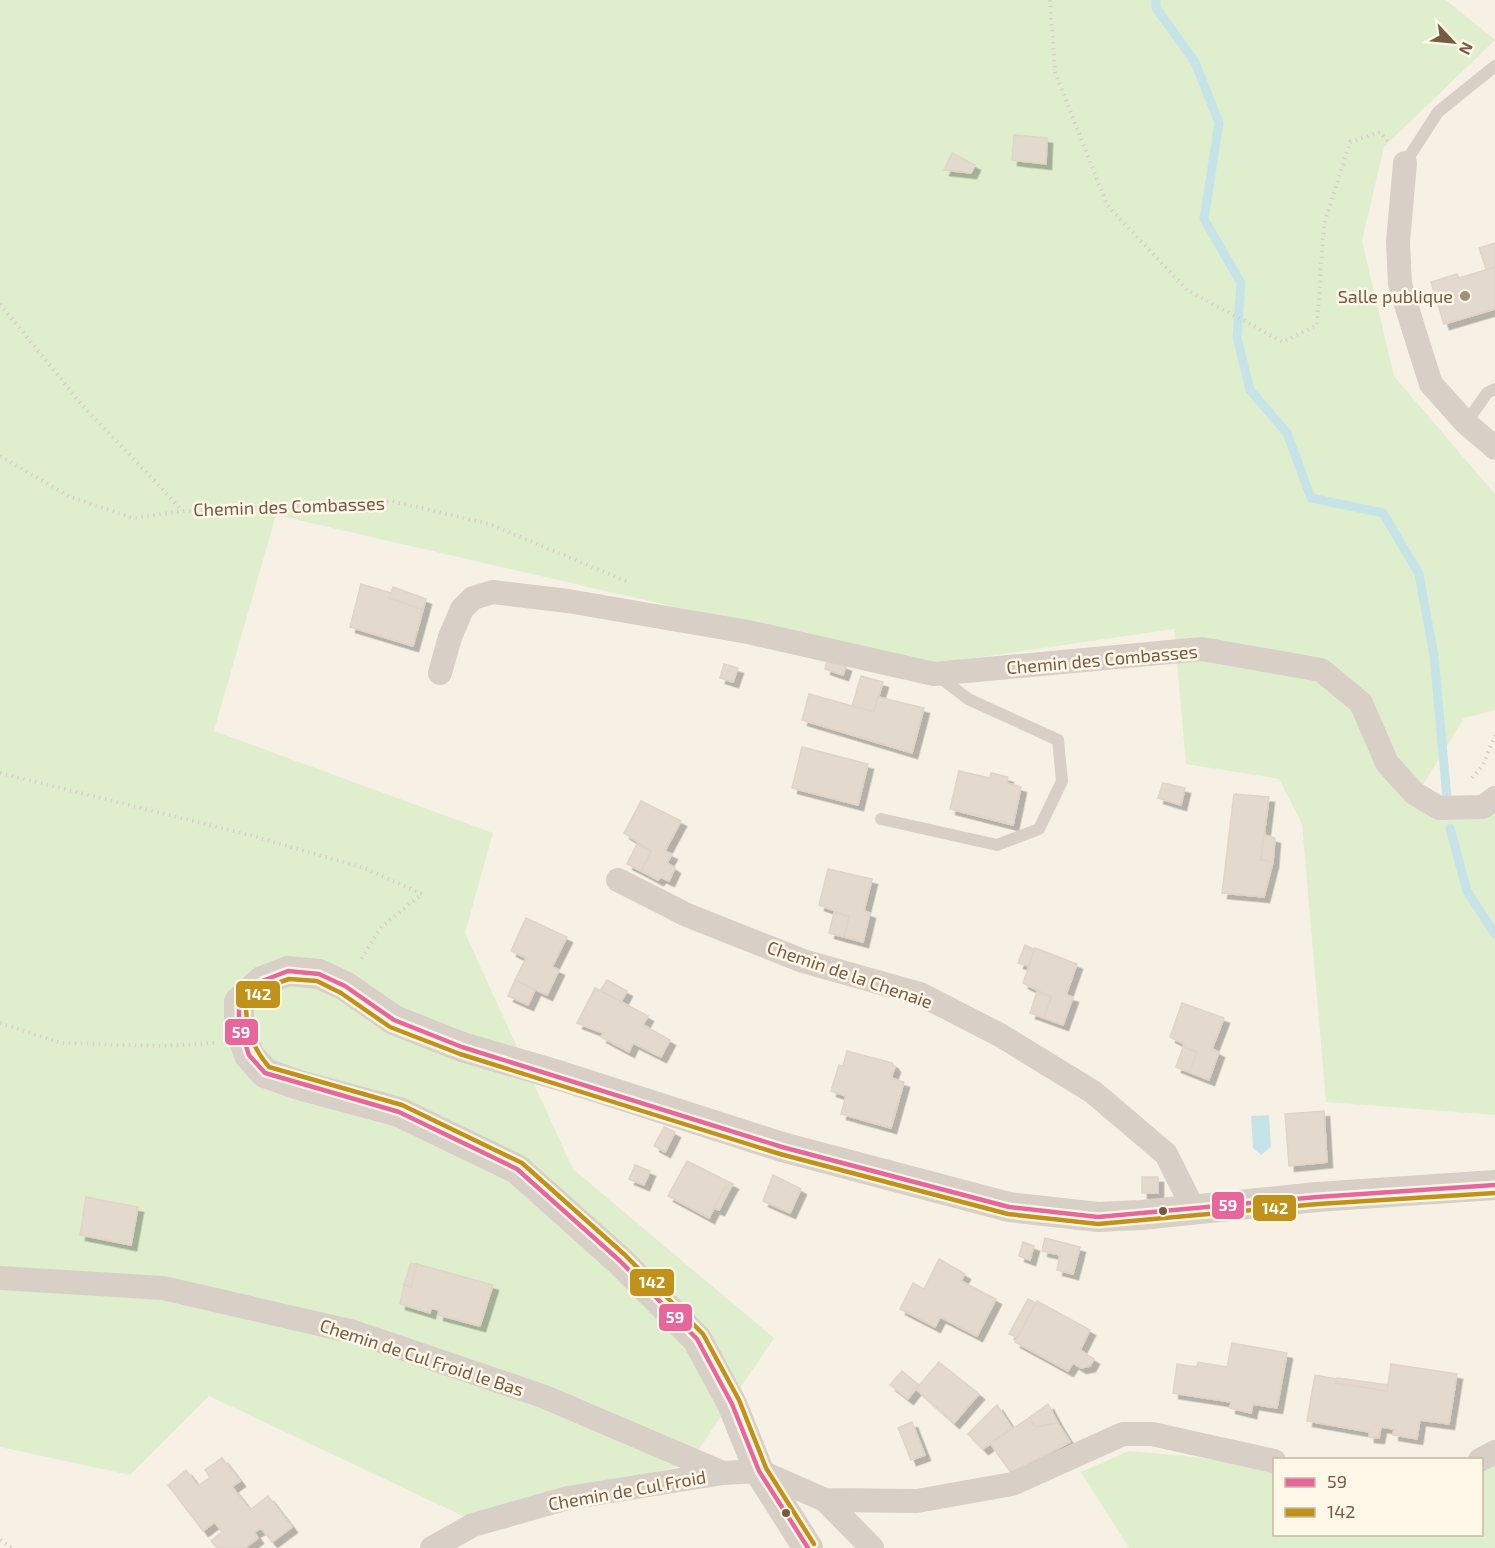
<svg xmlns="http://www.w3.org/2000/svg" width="1495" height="1548" viewBox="0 0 1495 1548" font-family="'Exo 2',sans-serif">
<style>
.green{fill:#dfefce}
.water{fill:#c6e3e8}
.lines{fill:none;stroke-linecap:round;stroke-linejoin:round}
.stream{stroke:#c6e3e8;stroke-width:9}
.building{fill:#e3d9cd;stroke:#e0d4c7;stroke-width:1.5;filter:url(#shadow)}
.path{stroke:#d8d0c7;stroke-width:4;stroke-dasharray:1.5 4.5;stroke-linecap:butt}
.service{stroke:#d8cfc7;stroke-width:12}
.minor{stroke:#d8cfc7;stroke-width:24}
.tertiary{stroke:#d8cfc7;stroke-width:30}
.bus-1-casing{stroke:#fff7e7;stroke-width:9}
.bus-2-casing{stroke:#fff7e7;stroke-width:9}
.bus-1{stroke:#e7679c;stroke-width:4.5}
.bus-2{stroke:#c0921a;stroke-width:4.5}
.poi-dot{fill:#a48f7c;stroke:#fff7e7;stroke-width:2}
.bus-dot{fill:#775a44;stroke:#fff7e7;stroke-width:2}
.labels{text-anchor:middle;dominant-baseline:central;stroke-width:5;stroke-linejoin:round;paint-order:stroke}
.poi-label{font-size:18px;fill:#775a44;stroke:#fff7e7;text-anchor:end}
.street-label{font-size:18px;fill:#775a44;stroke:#fff7e7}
.line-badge{stroke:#fff7e7;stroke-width:2}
.badge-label{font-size:16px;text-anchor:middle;font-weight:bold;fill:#fff}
</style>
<defs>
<filter id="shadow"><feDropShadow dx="5.5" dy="5.5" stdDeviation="0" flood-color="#0004"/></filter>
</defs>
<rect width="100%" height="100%" fill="#f7f1e5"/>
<g class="green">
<polygon points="0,0 1446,0 1495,40 1384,147 1362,241 1394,376 1495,494 1495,710 1464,718 1418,793 1495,812 1495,1115 1326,1102 1302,824 1279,779 1186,764 1174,629 927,665 276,515 214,731 493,833 465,933 573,1169 774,1338 689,1464 465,1517 209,1396 130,1475 0,1447"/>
<polygon points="1129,1451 1196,1457 1274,1471 1274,1534 1482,1534 1482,1466 1495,1461 1495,1548 1129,1548 1081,1472"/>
</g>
<polygon class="water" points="1269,1115 1271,1147 1261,1155 1253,1148 1251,1116"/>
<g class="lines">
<g class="stream">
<polyline points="1156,0 1156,8 1195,62 1219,123 1204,219 1241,283 1237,337 1250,390 1287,433 1311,498 1383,513 1419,574 1434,656 1447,798"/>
<polyline points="1450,828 1467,891 1495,934"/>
</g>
</g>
<g class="building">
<polygon points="1014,135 1047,138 1046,164 1012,160"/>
<polygon points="952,153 975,165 971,173 944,170"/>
<polygon points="1495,243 1495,267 1486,269 1479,248"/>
<polygon points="1495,267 1495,309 1444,324 1431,282 1457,274 1459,278"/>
<polygon points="361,584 391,593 389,598 423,610 413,646 350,627"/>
<polygon points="393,587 426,599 423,610 389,598"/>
<polygon points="828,659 846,666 843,675 825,669"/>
<polygon points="724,664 738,668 733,682 720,678"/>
<polygon points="861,676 883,682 874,712 852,706"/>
<polygon points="809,694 874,712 878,697 924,708 912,753 802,720"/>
<polygon points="802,747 868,764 858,805 792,788"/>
<polygon points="959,771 990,778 991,773 1008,777 1007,783 1021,787 1013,825 950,809"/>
<polygon points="1163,783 1185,788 1181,805 1158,798"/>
<polygon points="1234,794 1269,797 1261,860 1273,862 1264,897 1222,893"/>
<polygon points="641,801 681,821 665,851 672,854 667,863 675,868 669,881 661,877 658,880 641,871 651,851 624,833"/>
<polygon points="1264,835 1275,838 1273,862 1261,860"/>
<polygon points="637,844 651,851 641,871 627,864"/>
<polygon points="828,869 872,879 864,911 870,913 863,942 844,937 849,916 819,905"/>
<polygon points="834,913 849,916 844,937 829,933"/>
<polygon points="526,918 567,937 552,967 559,970 547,995 515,980 526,958 511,951"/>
<polygon points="1025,945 1035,950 1029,966 1018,963"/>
<polygon points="1035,948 1077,964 1066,995 1073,997 1063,1025 1044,1018 1051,997 1023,983"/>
<polygon points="515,980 535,990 528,1005 508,996"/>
<polygon points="607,980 627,991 621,1002 600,991"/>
<polygon points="595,988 648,1016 643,1025 670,1040 661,1057 633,1043 629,1052 601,1037 603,1033 577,1023"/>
<polygon points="1037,992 1051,997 1044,1018 1030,1013"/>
<polygon points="1182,1003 1224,1018 1212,1049 1219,1052 1209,1080 1189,1072 1197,1052 1183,1047 1184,1044 1170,1037"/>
<polygon points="1183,1047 1197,1052 1189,1072 1176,1067"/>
<polygon points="847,1051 892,1063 895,1067 891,1078 904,1082 891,1128 841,1114 846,1096 831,1091 839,1065 843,1066"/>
<polygon points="1324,1111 1327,1162 1289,1166 1285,1114"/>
<polygon points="664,1127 675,1132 665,1152 654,1146"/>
<polygon points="687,1161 733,1184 730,1189 725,1187 709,1218 668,1196"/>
<polygon points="635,1165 650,1171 644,1185 629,1179"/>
<polygon points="773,1175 801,1189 790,1213 763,1201"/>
<rect x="1142" y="1177" width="16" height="16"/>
<polygon points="725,1187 730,1189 719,1210 714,1208"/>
<polygon points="86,1197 138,1207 131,1245 80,1235"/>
<polygon points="1045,1238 1080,1247 1073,1274 1057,1270 1060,1255 1042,1251"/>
<polygon points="1023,1242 1034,1246 1030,1260 1019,1256"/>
<polygon points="939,1259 965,1274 961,1281 996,1299 977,1336 940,1317 935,1327 900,1309 913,1283 924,1289"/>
<polygon points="411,1263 417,1264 411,1287 404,1285"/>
<polygon points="417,1264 493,1285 480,1326 438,1315 439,1310 431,1308 430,1313 400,1304 404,1285 411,1287"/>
<polygon points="1028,1299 1036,1303 1018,1338 1009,1334"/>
<polygon points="1037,1301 1090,1330 1080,1350 1094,1359 1090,1366 1081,1368 1073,1363 1068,1371 1015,1342"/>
<polygon points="1232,1343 1287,1353 1277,1408 1253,1404 1251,1413 1230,1408 1231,1402 1173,1393 1177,1364 1197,1367 1198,1362 1227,1367"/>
<polygon points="939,1362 979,1394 954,1423 916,1389"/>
<polygon points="1391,1364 1457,1374 1449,1424 1420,1420 1417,1439 1393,1435 1394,1429 1381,1427 1379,1438 1369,1437 1369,1432 1307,1421 1315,1375 1337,1379 1336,1383 1387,1391"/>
<polygon points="902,1371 919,1385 908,1399 890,1385"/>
<polygon points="1337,1378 1388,1385 1387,1391 1336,1383"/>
<polygon points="1048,1404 1058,1423 1035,1427 1029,1418"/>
<polygon points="997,1405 1012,1428 983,1449 968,1434"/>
<polygon points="1029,1418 1035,1427 1058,1423 1070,1442 1011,1473 990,1443"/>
<polygon points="912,1422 925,1455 911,1460 898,1428"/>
<polygon points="222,1458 240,1481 232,1487 250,1510 268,1496 292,1527 272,1542 261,1528 254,1532 258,1538 245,1548 217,1548 211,1541 222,1532 215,1522 203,1531 168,1485 186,1470 198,1486 210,1477 205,1470"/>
</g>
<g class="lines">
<g class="path">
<polyline points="1050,0 1055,72 1107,205 1187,290 1283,342 1317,325 1324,224 1350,142 1380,132 1388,142"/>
<polyline points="0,304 83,406 182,510"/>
<polyline points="0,456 70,497 133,518 183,511 391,501 489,524 626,581"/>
<polyline points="0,773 253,836 364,868 422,894 381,927 361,960"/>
<polyline points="1472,778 1483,765 1495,735"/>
<polyline points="0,1023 61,1043 162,1046 214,1043"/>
<polyline points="0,1540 12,1548"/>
</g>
<g class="service">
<polyline points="1405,163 1438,112 1495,66"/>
<polyline points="1466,423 1487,393 1495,389"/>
<polyline points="881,819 997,845 1039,829 1062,781 1058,740 968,699 937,675"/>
</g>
<g class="minor">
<polyline points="1405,163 1398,242 1400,284 1412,324 1431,384 1466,423 1495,448"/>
<polyline points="440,673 450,637 462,609 473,598 493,592 568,601 748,632 934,674 1202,649 1321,670 1361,703 1387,763 1414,793 1439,808 1483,807 1495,798"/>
<polyline points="618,880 687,915 803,961 920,994 1000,1035 1093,1092 1166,1154 1188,1198 1187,1212"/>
<polyline points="0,1278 163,1288 354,1332 545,1397 723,1473"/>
<polyline points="1480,1460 1495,1452"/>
<polyline points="825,1500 872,1548"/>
<polyline points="432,1548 473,1525 568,1498 723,1473 759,1471 825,1500 917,1501 1012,1484 1123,1434 1152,1434 1274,1461"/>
</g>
<polyline class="tertiary" points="808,1548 759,1471 732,1404 697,1339 620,1261 517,1169 399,1112 299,1085 265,1073 249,1055 239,1025 239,1002 262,981 288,971 319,974 345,986 394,1020 462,1047 561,1076 782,1147 1009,1207 1098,1217 1141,1215 1317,1197 1495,1185"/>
<g class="bus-1-casing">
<polyline id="bus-1" points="808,1548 759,1471 732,1404 697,1339 620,1261 517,1169 399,1112 265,1073 249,1055 239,1025 239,1002 262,981 288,971 319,974 345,986 394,1020 462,1047 782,1147 1009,1207 1098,1217 1317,1197 1495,1185"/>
</g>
<g class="bus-2-casing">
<path id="bus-2" d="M 814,1544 L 766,1468 L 739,1400 L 703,1334 L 625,1255 L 522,1163 L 402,1105 L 269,1067 C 253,1048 246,1030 246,1005 L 266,987 L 289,979 L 317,981 L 341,993 L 390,1027 L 460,1054 L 780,1154 L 1008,1214 L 1098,1224 L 1318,1204 L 1495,1193"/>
</g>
<use href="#bus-1" class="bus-1"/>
<use href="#bus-2" class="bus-2"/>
</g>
<circle class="poi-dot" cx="1465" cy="296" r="6"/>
<g class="bus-dot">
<circle cx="1163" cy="1211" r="5"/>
<circle cx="786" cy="1513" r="5"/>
</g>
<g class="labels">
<g class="poi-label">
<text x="1453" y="296">Salle publique</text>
</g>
<g class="street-label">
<text transform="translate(289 506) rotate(-2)">Chemin des Combasses</text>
<text transform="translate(1102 659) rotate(-5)">Chemin des Combasses</text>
<text transform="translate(850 974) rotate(19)">Chemin de la Chenaie</text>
<text transform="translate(422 1357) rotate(18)">Chemin de Cul Froid le Bas</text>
<text transform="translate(627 1490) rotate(-10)">Chemin de Cul Froid</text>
</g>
</g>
<g class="line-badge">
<rect x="235" y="980" width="46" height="29" rx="6" fill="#c0921a"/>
<rect x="224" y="1018" width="35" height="28" rx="6" fill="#e7679c"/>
<rect x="1211" y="1191" width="34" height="29" rx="6" fill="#e7679c"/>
<rect x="1252" y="1194" width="45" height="28" rx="6" fill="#c0921a"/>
<rect x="629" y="1268" width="46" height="29" rx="6" fill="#c0921a"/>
<rect x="658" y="1303" width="35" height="29" rx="6" fill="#e7679c"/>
</g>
<g class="badge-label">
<text x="258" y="1000">142</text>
<text x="241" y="1038">59</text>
<text x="1228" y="1211">59</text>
<text x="1275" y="1214">142</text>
<text x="652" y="1288">142</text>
<text x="675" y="1323">59</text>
</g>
<rect x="1273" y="1458" width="210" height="78" fill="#fff7e7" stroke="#c9b8a6" stroke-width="1.5"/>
<rect x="1285" y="1478" width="30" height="9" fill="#e7679c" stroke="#c9b8a6" stroke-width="1.5"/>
<text x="1327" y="1488" font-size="18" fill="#775a44">59</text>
<rect x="1285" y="1508" width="30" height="9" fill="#c0921a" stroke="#c9b8a6" stroke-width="1.5"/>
<text x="1327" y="1518" font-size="18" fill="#775a44">142</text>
<g transform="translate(1453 42) rotate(116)" stroke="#fff7e7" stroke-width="4.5" paint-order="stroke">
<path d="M0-4.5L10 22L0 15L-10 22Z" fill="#775a44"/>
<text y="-9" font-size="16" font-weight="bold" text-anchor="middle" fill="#775a44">N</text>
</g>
</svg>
